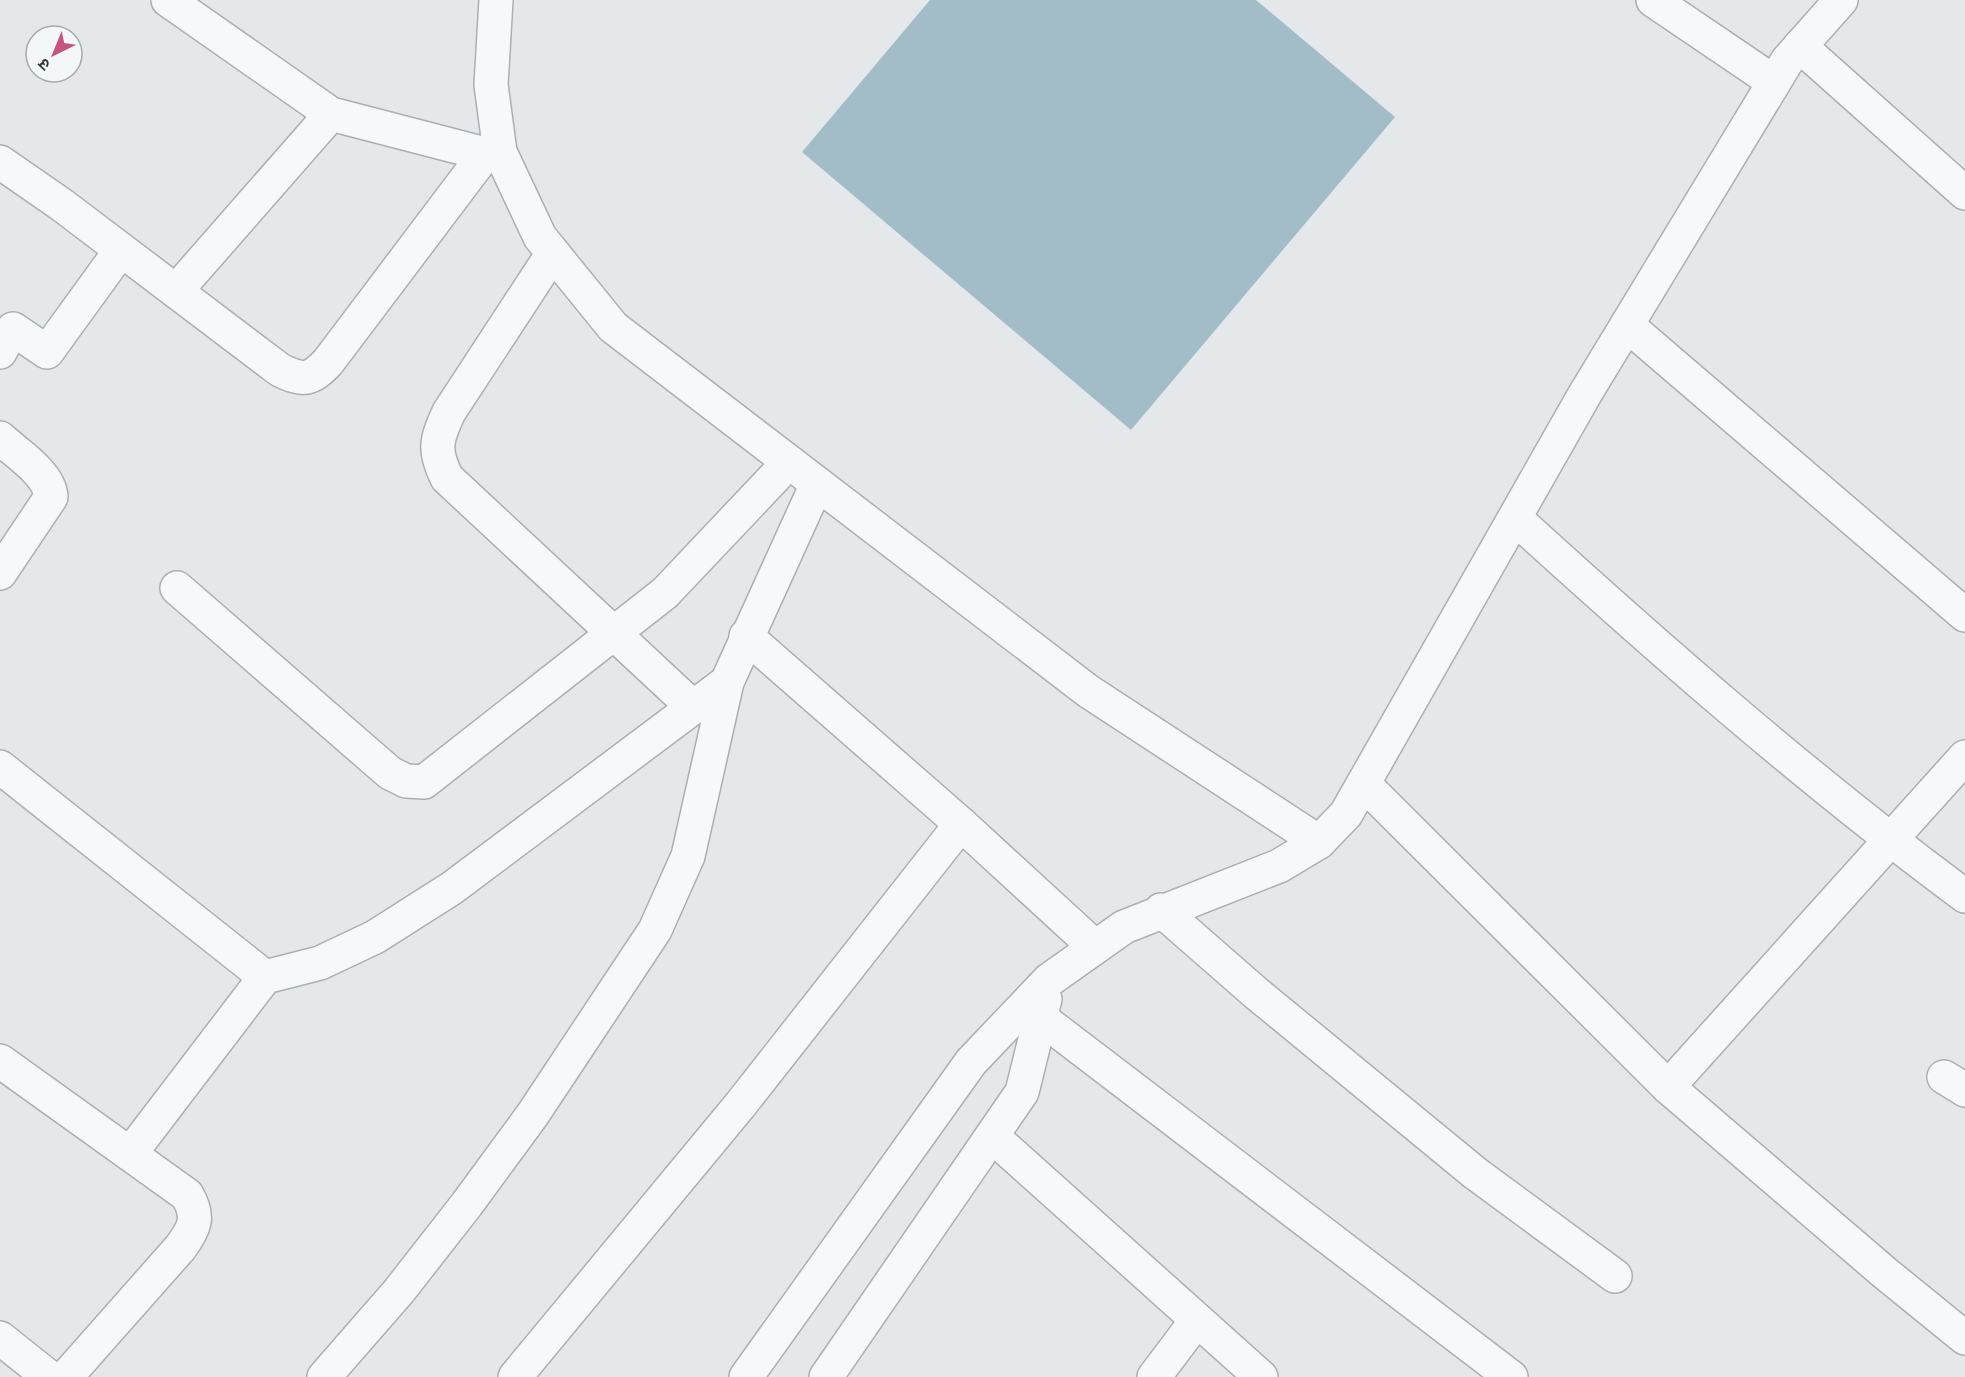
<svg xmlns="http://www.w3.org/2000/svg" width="1965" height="1377" viewBox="0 0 1965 1377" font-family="Signika,'Noto Sans Devanagari',sans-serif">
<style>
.water{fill:#a2bdc7}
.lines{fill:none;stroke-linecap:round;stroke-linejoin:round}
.minor-casing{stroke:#a9b0b5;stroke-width:36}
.minor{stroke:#f7f8f9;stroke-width:33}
</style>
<rect width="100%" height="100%" fill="#e4e8eb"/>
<polygon class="water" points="930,0 1256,0 1395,117 1131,430 802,152"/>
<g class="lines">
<g class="minor-casing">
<g id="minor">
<polyline points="168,0 331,114 485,154 500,152"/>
<polyline points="496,0 491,85 500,152 540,237 613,327 1088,691 1319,842"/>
<polyline points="1653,0 1774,82"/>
<polyline points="1800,46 1965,193"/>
<path d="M 0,162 L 62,205 L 280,370 C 303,381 310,381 328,362 L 485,154"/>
<path d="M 553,253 L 449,412 C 436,440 433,450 447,478 L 693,707"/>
<polyline points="176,291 331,114"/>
<polyline points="1627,325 1965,615"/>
<polyline points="0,352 13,329 47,352 121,250"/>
<path d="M 0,438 C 16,453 50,474 51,497 L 0,573"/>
<path d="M 1515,518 C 1660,650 1807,779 1965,896"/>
<polyline points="177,588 390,773 406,781 424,782 665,593 789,462"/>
<polyline points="746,636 961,824 1094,946"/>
<polyline points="0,767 265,977"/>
<polyline points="1364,784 1668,1087 1885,1273 1965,1338"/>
<polyline points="1161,910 1256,993 1475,1173 1615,1276"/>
<polyline points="1042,1019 1511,1377"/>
<path d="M 0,1061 L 187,1195 C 200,1217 195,1228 180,1248 L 66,1377"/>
<polyline points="1944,1077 1965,1090"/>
<polyline points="1668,1087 1965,757"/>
<polyline points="992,1136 1261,1377"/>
<polyline points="130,1154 265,977 320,963 375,937 452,888 727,682"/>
<polyline points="0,1338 49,1377"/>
<polyline points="324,1377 399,1291 467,1204 533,1114 655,930 688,856 727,682 817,484"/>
<polyline points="515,1377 741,1104 961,824"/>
<polyline points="746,1377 971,1062 1049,980 1124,927 1279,866 1319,842 1346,814 1585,394 1787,61 1841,0"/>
<polyline points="826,1377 1022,1092 1045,999"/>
<polyline points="1154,1377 1197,1320"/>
</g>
</g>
<use href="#minor" class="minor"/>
</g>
<g transform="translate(54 54) rotate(223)"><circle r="28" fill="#f4f7f8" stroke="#a4abaf" stroke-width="1.5"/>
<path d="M0-4.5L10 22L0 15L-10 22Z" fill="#c45581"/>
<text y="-9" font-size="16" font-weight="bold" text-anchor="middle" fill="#2d3a42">उ</text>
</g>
</svg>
